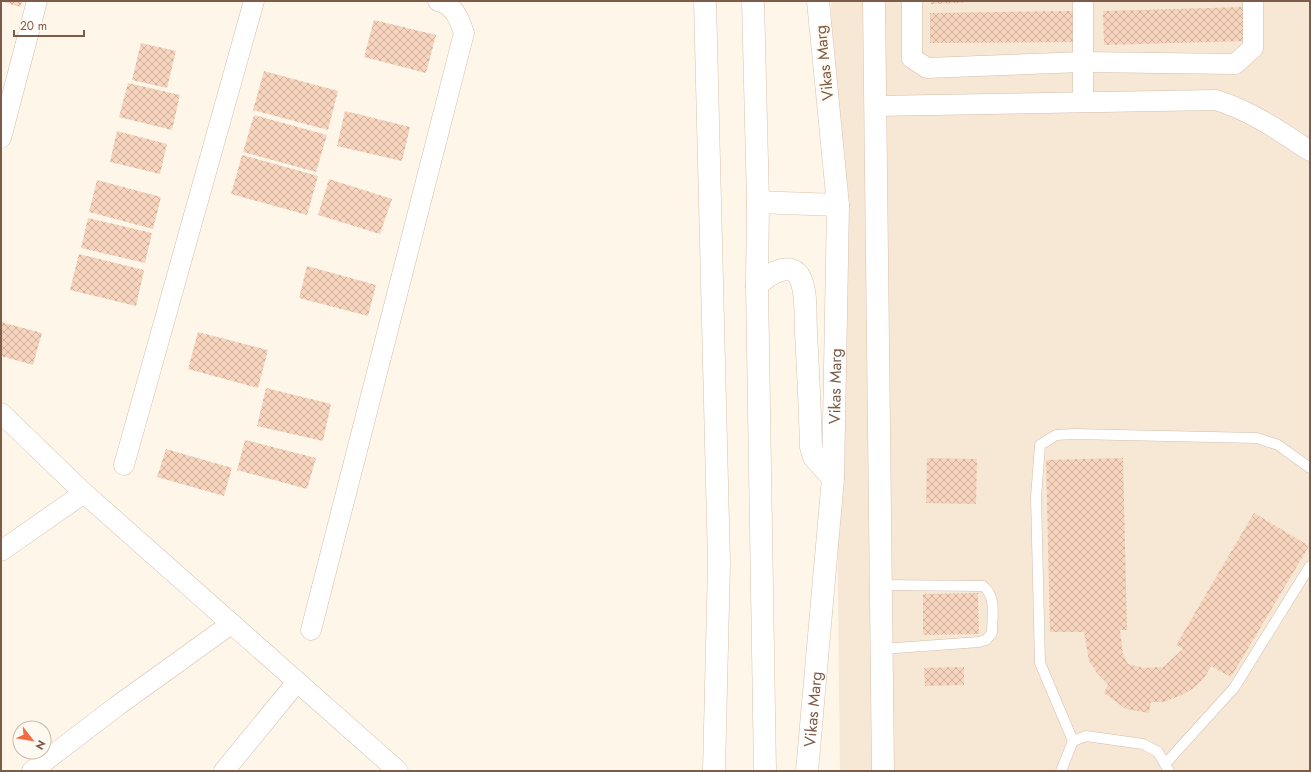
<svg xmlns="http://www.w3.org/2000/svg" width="1311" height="772" viewBox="0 0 1311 772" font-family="Jost,sans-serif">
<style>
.residential{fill:#f7e8d6}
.building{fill:url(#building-cross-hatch)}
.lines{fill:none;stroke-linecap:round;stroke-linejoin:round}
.lane-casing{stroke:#d3bdac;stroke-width:11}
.street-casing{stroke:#d3bdac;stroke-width:21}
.secondary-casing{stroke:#d8c0ac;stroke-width:23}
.lane{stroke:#fff;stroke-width:10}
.street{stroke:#fff;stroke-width:20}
.secondary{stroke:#fff;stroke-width:22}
.labels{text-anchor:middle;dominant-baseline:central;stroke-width:4;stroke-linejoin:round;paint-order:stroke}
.street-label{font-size:16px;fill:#7c5b49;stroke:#fffaf1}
</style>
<defs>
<pattern id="building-cross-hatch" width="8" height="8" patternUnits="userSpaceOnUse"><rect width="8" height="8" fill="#f7d4bd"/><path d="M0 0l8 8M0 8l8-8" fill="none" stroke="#cdaf9c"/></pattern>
</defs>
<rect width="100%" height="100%" fill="#fef6e9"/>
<polygon class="residential" points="831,1 1310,1 1310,771 840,771"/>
<g class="building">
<polygon points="1,1 22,1 20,7"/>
<polygon points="931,1 962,1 963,3 931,4"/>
<polygon points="1245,7 1246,41 1104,45 1103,11"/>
<polygon points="1073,11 1073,42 930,43 930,13"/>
<polygon points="374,20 436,35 426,73 364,57"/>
<polygon points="141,43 176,51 167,88 132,80"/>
<polygon points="264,71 338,91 328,130 253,110"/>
<polygon points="128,83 180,95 172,130 119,117"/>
<polygon points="345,111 410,127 402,161 337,146"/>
<polygon points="254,115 327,135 316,172 243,152"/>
<polygon points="117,131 167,144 160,174 110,162"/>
<polygon points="242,155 318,176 307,215 231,194"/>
<polygon points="329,179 392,199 380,234 318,215"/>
<polygon points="97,180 161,197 153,229 89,212"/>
<polygon points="88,218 152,233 145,263 81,248"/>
<polygon points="79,254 144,270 136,306 70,290"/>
<polygon points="307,266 376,285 368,316 299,298"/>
<polygon points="1,322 42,333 33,365 1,356"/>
<polygon points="198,332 268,350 258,388 188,369"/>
<polygon points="266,388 331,404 323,441 257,426"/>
<polygon points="245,440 316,458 307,489 237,470"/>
<polygon points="166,449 232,468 224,496 157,477"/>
<polygon points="927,458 977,459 976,504 926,503"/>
<polygon points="1123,458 1127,630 1120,630 1123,654 1128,664 1143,668 1163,667 1183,649 1176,645 1254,513 1309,546 1231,677 1211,666 1204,678 1195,687 1184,694 1164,702 1151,702 1149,713 1126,709 1104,693 1108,684 1097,673 1089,661 1084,632 1050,632 1046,460"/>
<polygon points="978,593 979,634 923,635 923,594"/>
<polygon points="964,667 964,685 925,686 924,668"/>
</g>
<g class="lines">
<g class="lane-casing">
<g id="lane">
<path d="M 881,585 L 983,586 C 997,596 992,618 992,633 L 986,640 L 979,642 L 882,649"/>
<polyline points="1073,741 1040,663 1036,497 1040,445 1056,435 1074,434 1257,438 1278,445 1310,468"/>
<polyline points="1165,764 1234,688 1310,566"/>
<polyline points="1061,771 1073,741 1086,736 1143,744 1158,752 1169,771"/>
</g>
</g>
<g class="street-casing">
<g id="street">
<polyline points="912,1 912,58 927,68 1083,62 1235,64 1253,48 1253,1"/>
<polyline points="1083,102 1083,1"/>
<path d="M 875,106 L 1216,100 C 1251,111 1280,131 1310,151"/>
<polyline points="1,138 37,1"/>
<polyline points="1,413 84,493 398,771"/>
<polyline points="124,465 254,1"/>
<polyline points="1,551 84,493"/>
<path d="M 311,630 L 464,33 C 459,18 454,5 438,1"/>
<polyline points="32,771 117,706 231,624"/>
<polyline points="224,771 297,682"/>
</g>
</g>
<g class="secondary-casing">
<g id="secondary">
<polyline points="705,1 719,563 714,771"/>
<polyline points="753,1 758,202 757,286 765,771"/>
<polyline points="874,1 883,771"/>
<polyline points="758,202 838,205"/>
<path d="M 757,286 C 766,275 793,258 801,280 C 807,295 805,316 806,332 C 808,370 810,409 811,447 L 814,457 L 833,478"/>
<path id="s1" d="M 807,771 L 833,478 L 838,205 L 818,1"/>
</g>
</g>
<use href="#lane" class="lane"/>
<use href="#street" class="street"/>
<use href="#secondary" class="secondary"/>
</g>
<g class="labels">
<g class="street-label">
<text transform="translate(824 63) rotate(-96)">Vikas Marg</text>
<text stroke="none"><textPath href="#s1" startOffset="386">Vikas Marg</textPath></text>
<text stroke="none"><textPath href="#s1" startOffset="62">Vikas Marg</textPath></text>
</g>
</g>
<rect width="1311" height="772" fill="none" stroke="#7c5b49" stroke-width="4"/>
<g transform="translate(32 740) rotate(121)"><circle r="19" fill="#fffaf1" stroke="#cbbaae"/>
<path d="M0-3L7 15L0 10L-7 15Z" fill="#f36b43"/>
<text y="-6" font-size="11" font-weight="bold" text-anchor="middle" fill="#7c5b49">N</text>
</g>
<path d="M14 30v6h70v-6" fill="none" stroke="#7c5b49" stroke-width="2"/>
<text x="20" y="30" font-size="12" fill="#7c5b49" stroke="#fffaf1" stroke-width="3" paint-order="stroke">20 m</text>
</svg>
